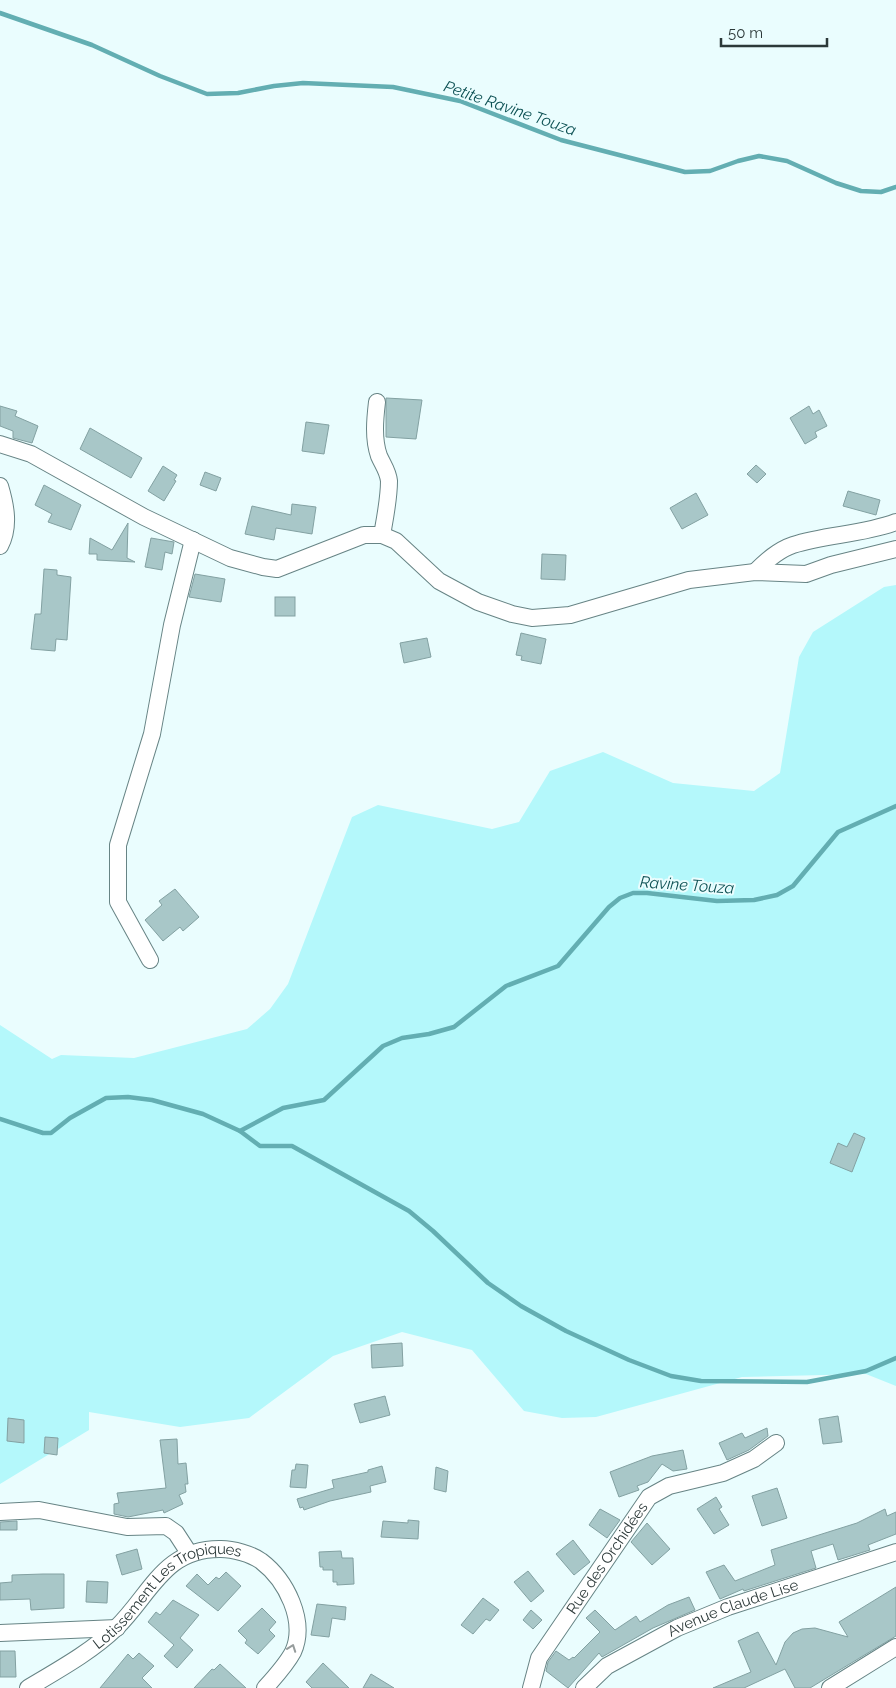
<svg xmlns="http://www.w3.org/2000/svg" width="896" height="1688" viewBox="0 0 896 1688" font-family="Raleway,sans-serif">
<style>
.green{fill:#b4f8fb}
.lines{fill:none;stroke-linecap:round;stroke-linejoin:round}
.stream{stroke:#63aeb2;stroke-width:4.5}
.building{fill:#a8c7c8;stroke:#83a1a2}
.minor-casing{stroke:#678485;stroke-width:18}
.minor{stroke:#fff;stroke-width:16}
.oneway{stroke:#969c9c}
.labels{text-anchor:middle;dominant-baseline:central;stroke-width:4;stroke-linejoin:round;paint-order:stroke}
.street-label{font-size:15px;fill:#2c3939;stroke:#eafdfe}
.water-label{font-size:16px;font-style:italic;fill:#0d5154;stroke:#eafdfe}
</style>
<rect width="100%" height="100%" fill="#eafdfe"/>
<polygon class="green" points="896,585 896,1386 866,1374 742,1377 596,1417 562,1418 524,1411 472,1350 402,1332 333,1356 249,1418 180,1427 89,1412 89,1430 0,1484 0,1025 52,1059 61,1055 134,1058 247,1029 270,1009 288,984 352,817 378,805 492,829 519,822 550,771 603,752 673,783 754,791 780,773 799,657 813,632 884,587"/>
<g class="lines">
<g class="stream">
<polyline points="0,13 92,45 160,76 207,94 238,93 274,86 303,83 393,87 460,101 561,140 685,172 710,171 738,161 759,156 787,161 836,183 861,191 881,192 896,187"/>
<polyline points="0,1119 43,1133 51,1133 70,1118 106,1098 128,1097 152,1100 203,1114 240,1131 260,1146 292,1146 409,1211 433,1231 488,1283 521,1306 566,1331 629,1360 671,1376 701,1381 807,1382 866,1371 896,1358"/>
<polyline points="240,1131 283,1108 324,1100 383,1046 402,1038 429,1034 454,1027 506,986 558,966 609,907 620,898 633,893 647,893 717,901 754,900 777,895 793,886 838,832 896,806"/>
</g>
</g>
<g class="building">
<polygon points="386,398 422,400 416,439 386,437"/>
<polygon points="0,406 17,411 15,416 38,426 32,443 13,438 13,431 0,426"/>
<polygon points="809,406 813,414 819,410 827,426 815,432 817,437 805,444 790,418"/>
<polygon points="306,422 329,425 324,454 302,451"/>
<polygon points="90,428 142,458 131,478 80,449"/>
<polygon points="756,465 766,474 757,483 747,474"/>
<polygon points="163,466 177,475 174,480 176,481 164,501 148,491"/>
<polygon points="205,472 221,478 216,491 200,485"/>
<polygon points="44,485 81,505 71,530 48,522 52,514 35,505"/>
<polygon points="848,491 880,500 876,515 843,506"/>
<polygon points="696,493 708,515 682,529 670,508"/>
<polygon points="292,504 316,507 312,534 276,528 274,540 245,534 252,506 291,515"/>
<polygon points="128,523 127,558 135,562 97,560 97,554 89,554 90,538 112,550"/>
<polygon points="151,538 174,542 172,554 165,552 162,570 145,567"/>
<polygon points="542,554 566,555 565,580 541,579"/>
<polygon points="44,569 57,570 57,575 71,577 67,640 56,639 55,651 31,649 35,614 41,614"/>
<polygon points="195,574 225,579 221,602 189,597"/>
<rect x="275" y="597" width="20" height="19"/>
<polygon points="521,633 546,639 541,664 521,660 522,656 516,655"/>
<polygon points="427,638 431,657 404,663 400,643"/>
<polygon points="175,889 199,917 183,931 180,927 163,941 145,920 162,905 159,901"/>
<polygon points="854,1133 865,1138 852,1172 830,1163 838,1143 847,1147"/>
<polygon points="402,1343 403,1366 372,1368 371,1345"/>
<polygon points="385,1396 390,1415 360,1423 354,1404"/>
<polygon points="838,1416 842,1442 823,1444 819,1419"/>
<polygon points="8,1418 24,1420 24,1443 7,1441"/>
<polygon points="767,1428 768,1436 749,1450 727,1460 719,1443 742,1433 745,1438"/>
<polygon points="45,1437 58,1438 57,1455 44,1453"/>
<polygon points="177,1439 178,1464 186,1463 188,1484 185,1484 186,1492 179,1495 183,1504 164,1513 163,1510 128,1517 114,1514 114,1504 119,1503 117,1493 166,1488 160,1440"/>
<polygon points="683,1450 687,1469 673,1471 662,1464 648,1482 637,1486 639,1490 619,1497 610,1472 652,1456"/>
<polygon points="296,1464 308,1465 306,1488 290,1487 292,1470 295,1470"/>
<polygon points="382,1466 386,1482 370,1486 371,1492 330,1501 304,1510 303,1507 300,1508 297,1499 334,1488 332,1480 368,1472 368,1470"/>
<polygon points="436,1467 448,1471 446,1492 434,1489"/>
<polygon points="777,1488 787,1518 762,1526 752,1496"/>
<polygon points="716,1497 722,1507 719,1509 729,1525 714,1534 697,1509"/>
<polygon points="600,1509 620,1520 607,1538 589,1525"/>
<polygon points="885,1509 887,1516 896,1512 896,1534 868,1545 870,1550 838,1560 833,1544 811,1551 816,1568 744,1591 743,1589 720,1599 706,1572 724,1565 735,1581 775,1565 771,1550 857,1523"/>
<polygon points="408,1520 419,1521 418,1539 381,1537 383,1521 408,1523"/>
<polygon points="17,1521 17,1530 0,1530 0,1522"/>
<polygon points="647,1523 670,1549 652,1565 631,1542"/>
<polygon points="573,1540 590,1562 574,1575 556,1554"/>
<polygon points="137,1549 142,1569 122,1575 116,1555"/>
<polygon points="341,1551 342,1558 353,1558 354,1584 337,1585 337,1582 333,1582 333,1570 323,1570 323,1567 320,1567 319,1552"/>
<polygon points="528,1571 544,1591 531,1602 514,1582"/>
<polygon points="226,1572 241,1586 218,1611 186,1586 197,1574 208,1585 216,1577 219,1579"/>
<polygon points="43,1574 64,1574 64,1608 31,1610 30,1599 0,1600 0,1583 12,1582 12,1575"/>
<polygon points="87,1581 108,1582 107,1603 86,1602"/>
<polygon points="896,1587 896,1636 810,1688 795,1688 785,1669 744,1688 713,1688 751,1672 738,1641 758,1632 776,1665 785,1642 793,1633 802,1629 815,1628 848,1637 839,1622"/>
<polygon points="689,1597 695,1610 653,1628 602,1657 599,1653 568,1688 546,1671 548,1662 556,1651 569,1660 573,1657 574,1658 600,1632 586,1618 595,1610 615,1630 636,1616 640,1622 668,1605"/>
<polygon points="483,1598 499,1610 490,1621 486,1619 473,1634 461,1625"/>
<polygon points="173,1600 199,1615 180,1638 193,1650 177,1668 164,1656 174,1645 148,1622 156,1612 160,1615"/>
<polygon points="317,1604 346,1607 345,1620 332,1618 329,1637 311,1635"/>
<polygon points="262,1608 276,1622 269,1630 275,1636 258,1654 245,1643 247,1640 238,1631"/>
<polygon points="531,1610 542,1620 533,1629 523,1620"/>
<polygon points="0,1651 15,1651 16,1677 0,1677"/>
<polygon points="139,1653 154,1666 142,1678 152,1688 100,1688 128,1654 133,1659"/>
<polygon points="323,1663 349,1688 312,1688 306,1682"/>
<polygon points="220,1664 246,1688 194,1688 212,1669 214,1670"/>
<polygon points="371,1674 394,1688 363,1688"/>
</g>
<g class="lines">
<g class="minor-casing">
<g id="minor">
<path d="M 377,402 C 375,419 373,439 379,456 C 383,465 388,471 389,481 C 389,499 385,518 382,535"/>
<polyline points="0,444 31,454 144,517 230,558 263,567 277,569 364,535 382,535 396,541 439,581 478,602 512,614 532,618 570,615 689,580 755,572 806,574 831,565 896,549"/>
<path d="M 0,486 C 6,506 10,527 0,546"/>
<path d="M 755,572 C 766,561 778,550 793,545 C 826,534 862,535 896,522"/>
<polyline points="150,960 118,902 118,845 152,734 172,625 193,540"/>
<polyline points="0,1512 39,1510 127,1527 166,1526 176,1533 189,1553"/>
<polyline points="0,1633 117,1628"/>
<path id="s1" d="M 28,1688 C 58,1670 91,1652 116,1628 C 151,1594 164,1548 221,1549 C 233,1549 251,1554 261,1561 C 286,1580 307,1621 293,1652 C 286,1665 275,1677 265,1688"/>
<path id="s2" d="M 531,1688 L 539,1658 L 649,1497 L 669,1486 L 723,1473 L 754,1459 L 776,1443"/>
<path id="s3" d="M 584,1688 L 607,1666 L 677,1628 L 728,1607 L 896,1552"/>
<polyline points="830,1688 896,1647"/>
</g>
</g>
<use href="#minor" class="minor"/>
</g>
<defs><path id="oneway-chevron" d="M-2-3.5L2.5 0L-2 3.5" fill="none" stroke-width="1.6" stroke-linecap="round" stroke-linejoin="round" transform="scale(1.25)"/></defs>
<use class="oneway" href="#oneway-chevron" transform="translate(292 1648) rotate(-70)"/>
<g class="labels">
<g class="street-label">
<text stroke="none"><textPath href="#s2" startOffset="152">Rue des Orchidées</textPath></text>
<text stroke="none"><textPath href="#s1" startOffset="172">Lotissement Les Tropiques</textPath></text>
<text stroke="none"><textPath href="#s3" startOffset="171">Avenue Claude Lise</textPath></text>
</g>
<g class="water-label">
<text transform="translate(510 108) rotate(19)">Petite Ravine Touza</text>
<text transform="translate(687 885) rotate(4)">Ravine Touza</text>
</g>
</g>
<path d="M721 38v8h106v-8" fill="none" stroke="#2c3939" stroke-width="2.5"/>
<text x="728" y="38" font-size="15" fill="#2c3939" stroke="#eafdfe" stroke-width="4" paint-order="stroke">50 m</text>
</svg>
